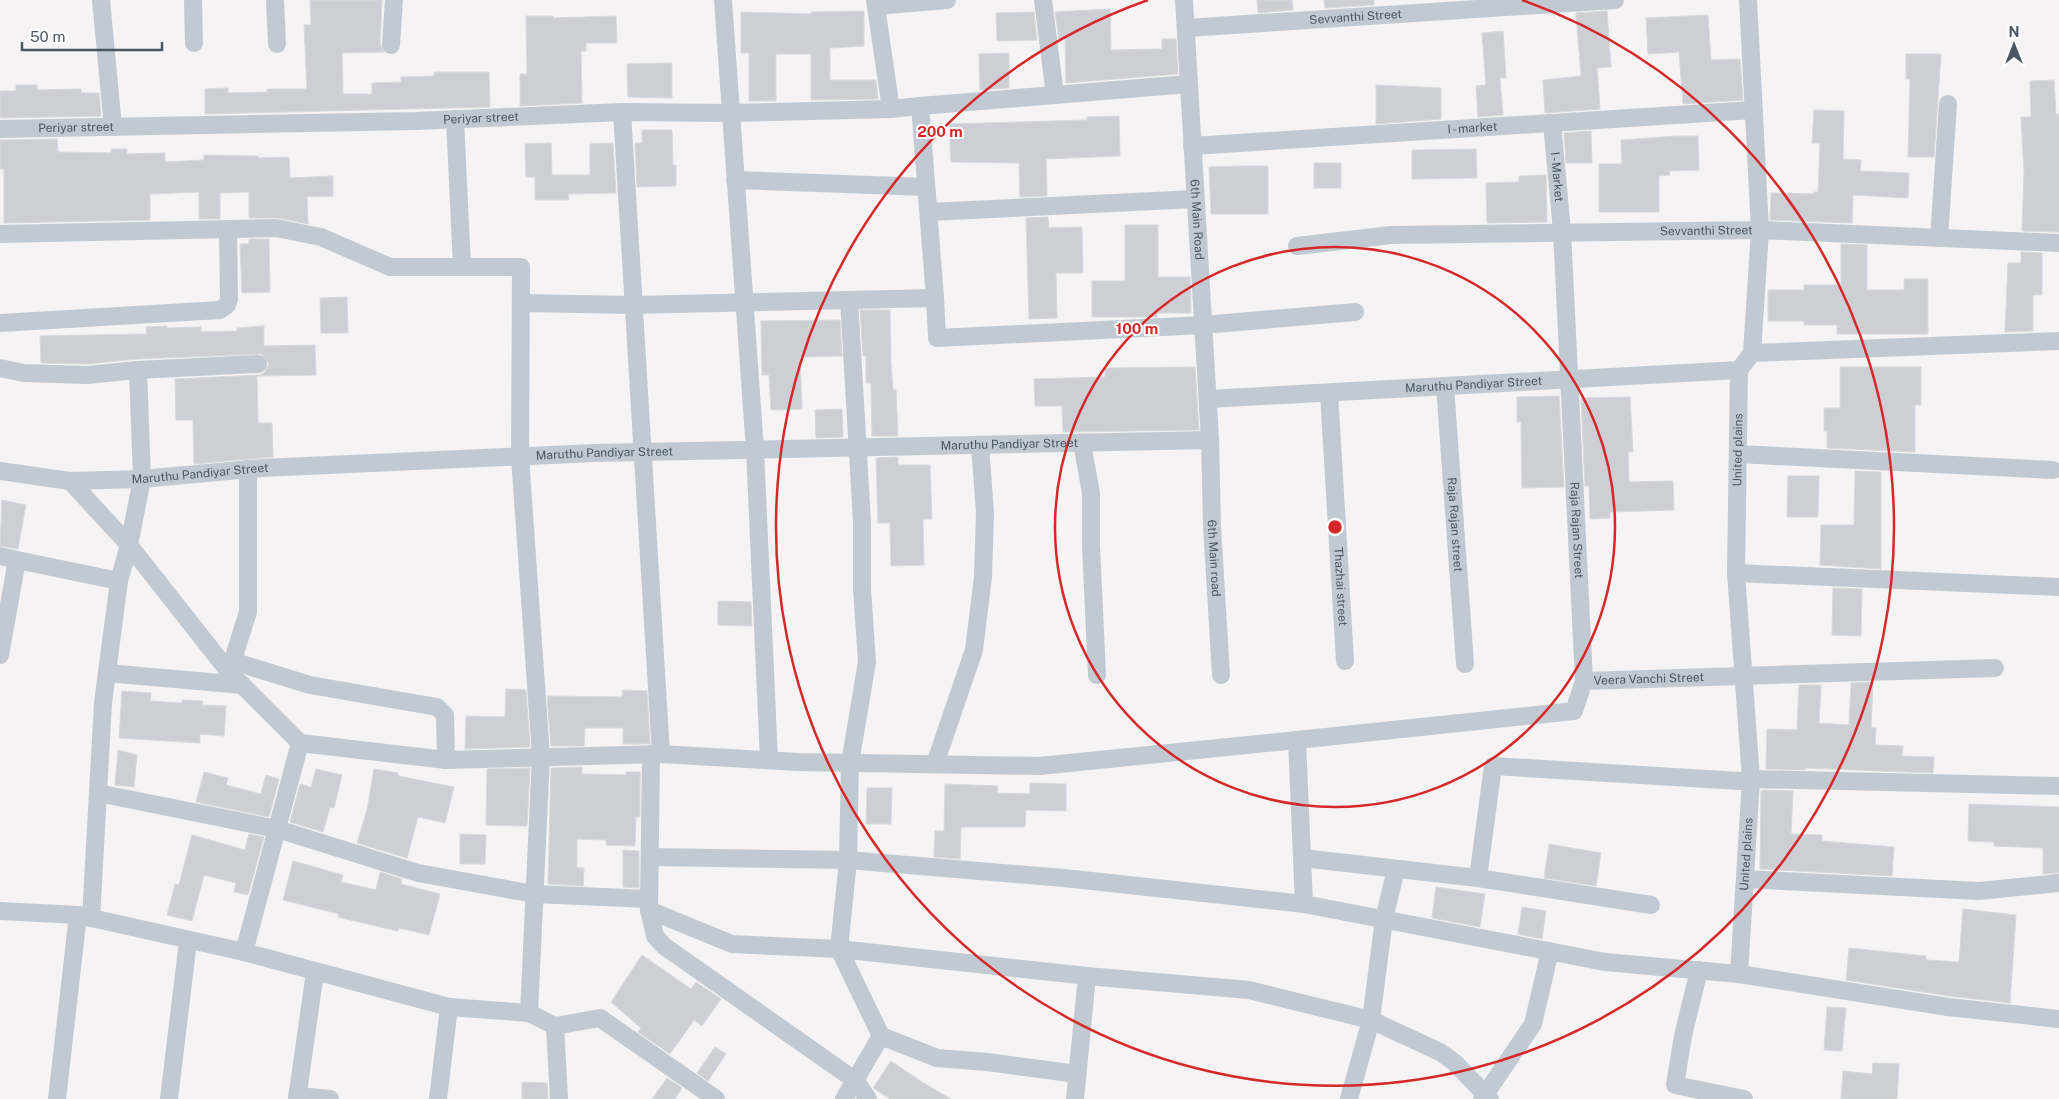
<svg xmlns="http://www.w3.org/2000/svg" width="2059" height="1099" viewBox="0 0 2059 1099" font-family="'Public Sans',sans-serif">
<style>
.building{fill:#cdcfd5;stroke:#d7d9de}
.lines{fill:none;stroke-linecap:round;stroke-linejoin:round}
.street{stroke:#c1cad2;stroke-width:18}
.ring{fill:none;stroke:#d62828;stroke-width:2.5}
.labels{text-anchor:middle;dominant-baseline:central;stroke-width:4;stroke-linejoin:round;paint-order:stroke}
.street-label{font-size:12px;fill:#4a5661;stroke:#fff}
.centre{fill:#d62828;stroke:#fff;stroke-width:2.5}
.ring-label{font-size:15px;text-anchor:middle;font-weight:bold;fill:#d62828;stroke:#fff;stroke-width:4;stroke-linejoin:round;paint-order:stroke}
</style>
<rect width="100%" height="100%" fill="#f5f3f3"/>
<g class="building">
<polygon points="310,0 382,0 380,44 384,52 342,53 343,94 372,94 372,83 401,82 401,77 434,76 434,72 489,72 490,107 205,114 205,89 228,88 228,93 267,92 267,89 307,89 304,25 311,25"/>
<polygon points="1257,0 1292,0 1293,10 1258,13"/>
<polygon points="1324,0 1374,0 1374,5 1325,8"/>
<polygon points="1110,9 1111,50 1162,49 1162,39 1176,39 1178,74 1066,83 1065,39 1059,39 1055,12"/>
<polygon points="864,11 864,46 830,48 830,80 876,80 878,99 811,100 811,54 776,54 776,101 749,101 749,53 741,53 741,12 811,14 811,12"/>
<polygon points="1607,11 1611,67 1597,68 1600,109 1545,113 1543,80 1581,76 1576,13"/>
<polygon points="1034,12 1037,40 997,41 996,13"/>
<polygon points="1708,15 1711,60 1740,59 1743,100 1683,104 1679,52 1648,54 1646,18"/>
<polygon points="526,16 553,16 553,18 616,16 617,43 586,43 586,51 581,51 582,103 520,106 520,74 527,74"/>
<polygon points="1503,31 1506,78 1500,78 1503,115 1478,117 1476,86 1486,85 1482,33"/>
<polygon points="1009,53 1009,88 980,90 979,54"/>
<polygon points="1906,54 1941,54 1934,157 1908,157 1910,79 1906,79"/>
<polygon points="672,63 672,98 628,97 627,64"/>
<polygon points="2054,80 2056,114 2059,114 2059,232 2022,231 2024,171 2021,117 2031,117 2030,81"/>
<polygon points="16,85 37,85 37,90 81,89 81,93 99,93 101,116 0,118 0,91 16,91"/>
<polygon points="1376,85 1441,88 1441,119 1376,124"/>
<polygon points="1814,110 1844,111 1843,159 1861,160 1860,171 1909,173 1908,198 1853,195 1852,223 1770,220 1771,193 1814,194 1814,192 1818,192 1820,143 1812,143"/>
<polygon points="1119,116 1120,156 1046,159 1047,196 1020,197 1019,163 951,162 949,124 1087,120 1087,117"/>
<polygon points="642,130 672,130 673,165 676,165 676,186 637,187 635,143 642,143"/>
<polygon points="1591,131 1592,163 1566,163 1564,133"/>
<polygon points="1677,136 1698,136 1699,170 1669,171 1670,175 1659,176 1659,212 1599,212 1599,164 1622,164 1621,140"/>
<polygon points="57,139 58,152 111,153 111,149 127,149 127,154 165,153 165,162 204,160 204,155 258,156 258,158 289,157 290,178 333,176 333,196 307,197 308,224 278,218 249,218 249,192 220,193 220,219 199,219 199,192 150,194 150,220 4,223 4,169 0,169 0,140"/>
<polygon points="551,143 552,175 590,175 590,144 613,143 616,193 568,194 569,200 535,200 535,177 526,177 525,144"/>
<polygon points="1476,149 1477,178 1412,179 1412,150"/>
<rect x="1314" y="163" width="27" height="25"/>
<polygon points="1244,166 1268,166 1268,214 1211,214 1209,167"/>
<polygon points="1546,175 1547,222 1487,223 1486,183 1519,182 1519,176"/>
<polygon points="1048,217 1049,228 1082,227 1083,273 1056,273 1057,318 1029,319 1026,218"/>
<polygon points="1125,225 1158,225 1158,277 1190,277 1191,313 1157,313 1157,317 1092,317 1092,281 1125,281"/>
<polygon points="249,239 269,239 270,292 242,293 240,244 249,244"/>
<polygon points="1841,244 1867,245 1867,290 1904,290 1904,279 1928,279 1928,334 1837,334 1837,325 1804,325 1804,321 1768,321 1768,290 1804,290 1804,285 1841,285"/>
<polygon points="2021,252 2042,253 2042,295 2033,295 2033,331 2005,332 2008,263 2021,263"/>
<polygon points="347,297 348,333 321,333 320,298"/>
<polygon points="860,310 890,310 891,363 893,390 896,390 898,436 872,436 871,383 866,383 866,356 863,356"/>
<polygon points="840,320 842,356 800,357 802,409 771,410 769,375 762,375 761,321"/>
<polygon points="167,326 167,328 201,327 201,332 237,331 237,328 264,326 264,346 315,345 316,375 257,376 258,423 272,423 273,457 194,464 193,420 176,420 175,379 259,375 264,373 269,364 262,354 137,359 87,364 41,363 40,336 147,334 146,327"/>
<polygon points="1195,367 1199,430 1063,432 1062,406 1035,406 1034,379 1105,377 1105,368"/>
<polygon points="1840,367 1921,367 1921,405 1915,405 1915,452 1827,448 1827,431 1824,431 1824,408 1840,408"/>
<polygon points="1559,396 1564,487 1522,488 1521,422 1517,422 1517,397"/>
<polygon points="1630,397 1633,452 1628,452 1629,482 1673,481 1674,510 1610,512 1610,518 1590,519 1589,486 1585,486 1581,398"/>
<polygon points="842,409 843,437 816,438 815,410"/>
<polygon points="898,457 898,465 930,465 932,519 923,519 924,565 891,566 890,523 878,523 876,458"/>
<polygon points="1855,471 1881,472 1881,569 1820,565 1821,525 1854,525"/>
<polygon points="1788,476 1819,476 1818,517 1787,517"/>
<polygon points="2,500 26,505 18,549 0,546"/>
<polygon points="1833,588 1862,589 1861,636 1832,635"/>
<polygon points="718,601 751,602 752,626 718,625"/>
<polygon points="1873,682 1871,728 1876,728 1875,745 1903,746 1902,756 1934,757 1933,773 1805,768 1805,770 1766,769 1767,729 1797,730 1799,685 1821,685 1819,723 1849,725 1851,683"/>
<polygon points="506,689 526,690 530,747 465,749 466,716 505,717"/>
<polygon points="623,690 647,691 650,744 623,744 623,728 585,728 584,746 551,746 547,696 622,697"/>
<polygon points="122,691 151,693 150,701 182,703 182,700 203,701 202,705 226,706 224,736 200,734 200,743 119,738"/>
<polygon points="118,750 137,755 134,787 115,785"/>
<polygon points="582,767 582,774 626,775 626,772 640,772 640,817 636,817 635,846 606,845 606,840 577,839 577,868 584,868 583,886 548,884 551,768"/>
<polygon points="530,768 527,826 486,825 487,769"/>
<polygon points="316,769 342,775 334,808 330,807 323,832 290,822 300,784 311,787"/>
<polygon points="374,769 398,773 398,776 454,787 445,823 418,817 407,858 357,843 367,810"/>
<polygon points="204,772 228,778 226,785 261,794 266,775 279,779 269,817 196,802"/>
<polygon points="1030,783 1066,784 1066,811 1026,810 1025,827 961,827 960,859 934,857 935,831 944,831 945,784 998,786 997,793 1030,794"/>
<polygon points="867,788 892,788 891,824 866,824"/>
<polygon points="1765,790 1793,791 1791,834 1822,835 1822,841 1894,847 1892,876 1760,869 1761,791"/>
<polygon points="1969,804 2059,807 2059,873 2043,874 2043,848 1994,846 1994,842 1968,841"/>
<polygon points="249,834 264,837 248,895 234,892 236,883 204,875 192,921 167,915 175,884 179,885 192,835 245,850"/>
<polygon points="460,834 486,835 485,864 460,864"/>
<polygon points="1549,844 1601,853 1596,886 1544,878"/>
<polygon points="623,850 639,851 639,888 623,887"/>
<polygon points="293,861 343,875 341,882 376,890 380,872 402,879 401,884 440,894 429,935 399,928 398,931 359,922 338,917 339,914 283,900"/>
<polygon points="1436,887 1485,894 1480,927 1432,918"/>
<polygon points="1522,907 1546,911 1542,939 1518,934"/>
<polygon points="1963,909 2016,915 2010,1003 1949,996 1846,980 1849,948 1926,956 1926,960 1959,962"/>
<polygon points="642,955 691,989 696,982 721,999 702,1026 694,1020 670,1054 638,1032 641,1028 611,1002"/>
<polygon points="1827,1007 1846,1008 1842,1051 1824,1050"/>
<polygon points="715,1047 726,1054 708,1081 697,1073"/>
<polygon points="891,1061 922,1082 951,1099 890,1099 873,1088"/>
<polygon points="1873,1063 1899,1064 1897,1099 1841,1099 1843,1071 1872,1074"/>
<polygon points="667,1078 682,1088 675,1099 652,1099"/>
<polygon points="522,1082 547,1083 548,1099 522,1099"/>
</g>
<g class="lines">
<g class="street">
<polyline points="101,0 113,127"/>
<polyline points="193,0 194,43"/>
<polyline points="275,0 277,44"/>
<polyline points="723,0 755,450 769,760"/>
<polyline points="875,0 891,109 920,106"/>
<polyline points="1043,0 1055,95"/>
<path id="s1" d="M 1184,0 L 1210,440 L 1212,526 L 1221,675"/>
<polyline points="876,6 947,0"/>
<path id="s2" d="M 1186,28 L 1615,0"/>
<polyline points="391,45 394,0"/>
<polyline points="622,112 730,113 891,109"/>
<polyline points="455,119 462,267"/>
<path id="s3" d="M 1552,123 L 1562,231 L 1584,681"/>
<path id="s4" d="M 0,129 L 415,121 L 622,112 L 661,754 L 446,760 L 300,743"/>
<path id="s5" d="M 1192,146 L 1754,110"/>
<polyline points="735,180 926,187"/>
<polyline points="929,212 1195,199"/>
<polyline points="0,234 276,228 321,237 390,267 521,267 520,457 541,756 529,1013 555,1026 559,1099"/>
<polyline points="1939,238 1948,104"/>
<path id="s6" d="M 1297,246 L 1391,235 L 1760,230 L 1748,0"/>
<polyline points="935,298 937,338 1203,325 1355,312"/>
<polyline points="849,300 862,522 862,589 867,662 850,763 848,860 839,949 1087,976 1075,1099"/>
<polyline points="521,303 633,305 935,298 920,106 1189,84"/>
<polyline points="0,323 220,310 227,305 229,299 228,229"/>
<polyline points="1752,353 2059,341"/>
<polyline points="0,368 24,373 87,375 138,370 258,364"/>
<path id="s7" d="M 1445,386 L 1465,664"/>
<path id="s8" d="M 1329,393 L 1345,661"/>
<path id="s9" d="M 1208,399 L 1739,370"/>
<polyline points="1082,443 1091,493 1091,546 1097,675"/>
<polyline points="1738,454 2053,470"/>
<path id="s10" d="M 0,471 L 70,481 L 142,479 L 262,468 L 594,453 L 1210,440"/>
<polyline points="70,481 129,545 229,672 300,743 244,952"/>
<polyline points="0,556 17,560"/>
<polyline points="1736,573 2059,587"/>
<polyline points="119,581 129,545 142,479 138,370"/>
<polyline points="0,655 17,560 119,581 103,703 91,918"/>
<polyline points="232,661 310,685 437,707 445,715 446,760"/>
<polyline points="229,672 248,612 248,469"/>
<polyline points="107,673 243,685"/>
<path id="s11" d="M 1297,740 L 1574,711 L 1584,681 L 1995,668"/>
<polyline points="651,754 649,910 732,944 839,949 881,1036"/>
<polyline points="661,754 798,762 1039,766 1297,740 1304,904 1605,962 1739,974 1948,1007 2059,1019"/>
<polyline points="935,764 974,650 983,577 985,513 980,445"/>
<polyline points="98,793 277,829 418,873 534,894 649,899"/>
<polyline points="650,857 848,860 1064,878 1304,904"/>
<polyline points="1302,858 1478,878 1493,766 1740,781 1751,779 2059,786"/>
<polyline points="1478,878 1651,905"/>
<polyline points="1745,879 1979,891 2059,883"/>
<polyline points="649,910 655,936 664,946 856,1081 868,1099"/>
<polyline points="0,911 78,915 244,952 449,1007 438,1099"/>
<polyline points="1699,970 1683,1036 1675,1085 1744,1099"/>
<path id="s12" d="M 1739,974 L 1751,779 L 1736,573 L 1739,370 L 1752,353 L 1760,230 L 2059,243"/>
<polyline points="1087,976 1249,990 1371,1020 1440,1052 1454,1062 1490,1099"/>
<polyline points="449,1007 529,1013"/>
<polyline points="555,1026 600,1018 716,1099"/>
<polyline points="297,1096 330,1099"/>
<polyline points="57,1099 78,915"/>
<polyline points="169,1099 188,941"/>
<polyline points="297,1099 315,972"/>
<polyline points="844,1099 881,1036 937,1058 987,1062 1077,1074"/>
<polyline points="1349,1099 1371,1020 1384,919 1396,869"/>
<polyline points="1482,1099 1533,1024 1550,951"/>
</g>
</g>
<g class="ring">
<circle cx="1335" cy="527" r="280"/>
<path d="M1522 0A559 559 0 1 1 1148 0"/>
</g>
<g class="labels">
<g class="street-label">
<text stroke="none"><textPath href="#s2" startOffset="170">Sevvanthi Street</textPath></text>
<text stroke="none"><textPath href="#s4" startOffset="481">Periyar street</textPath></text>
<text stroke="none"><textPath href="#s4" startOffset="76">Periyar street</textPath></text>
<text stroke="none"><textPath href="#s5" startOffset="281">I - market</textPath></text>
<text stroke="none"><textPath href="#s3" startOffset="54">I - Market</textPath></text>
<text stroke="none"><textPath href="#s1" startOffset="220">6th Main Road</textPath></text>
<text stroke="none"><textPath href="#s6" startOffset="410">Sevvanthi Street</textPath></text>
<text stroke="none"><textPath href="#s9" startOffset="266">Maruthu Pandiyar Street</textPath></text>
<text stroke="none"><textPath href="#s10" startOffset="1011">Maruthu Pandiyar Street</textPath></text>
<text stroke="none"><textPath href="#s12" startOffset="525">United plains</textPath></text>
<text stroke="none"><textPath href="#s10" startOffset="606">Maruthu Pandiyar Street</textPath></text>
<text stroke="none"><textPath href="#s10" startOffset="201">Maruthu Pandiyar Street</textPath></text>
<text stroke="none"><textPath href="#s7" startOffset="139">Raja Rajan street</textPath></text>
<text stroke="none"><textPath href="#s3" startOffset="408">Raja Rajan Street</textPath></text>
<text stroke="none"><textPath href="#s1" startOffset="559">6th Main road</textPath></text>
<text stroke="none"><textPath href="#s8" startOffset="194">Thazhai street</textPath></text>
<text stroke="none"><textPath href="#s11" startOffset="375">Veera Vanchi Street</textPath></text>
<text stroke="none"><textPath href="#s12" startOffset="120">United plains</textPath></text>
</g>
</g>
<circle cx="1335" cy="527" r="8" class="centre"/>
<g class="ring-label">
<text x="940" y="137">200 m</text>
<text x="1137" y="334">100 m</text>
</g>
<g transform="translate(2014 45)" stroke="#ffffff" stroke-width="4" paint-order="stroke">
<path d="M0-4L9 19L0 12L-9 19Z" fill="#4a5661"/>
<text y="-8" font-size="14" font-weight="bold" text-anchor="middle" fill="#4a5661">N</text>
</g>
<path d="M22 42v8h140v-8" fill="none" stroke="#4a5661" stroke-width="2.5"/>
<text x="30" y="42" font-size="15" fill="#4a5661" stroke="#ffffff" stroke-width="4" paint-order="stroke">50 m</text>
</svg>
